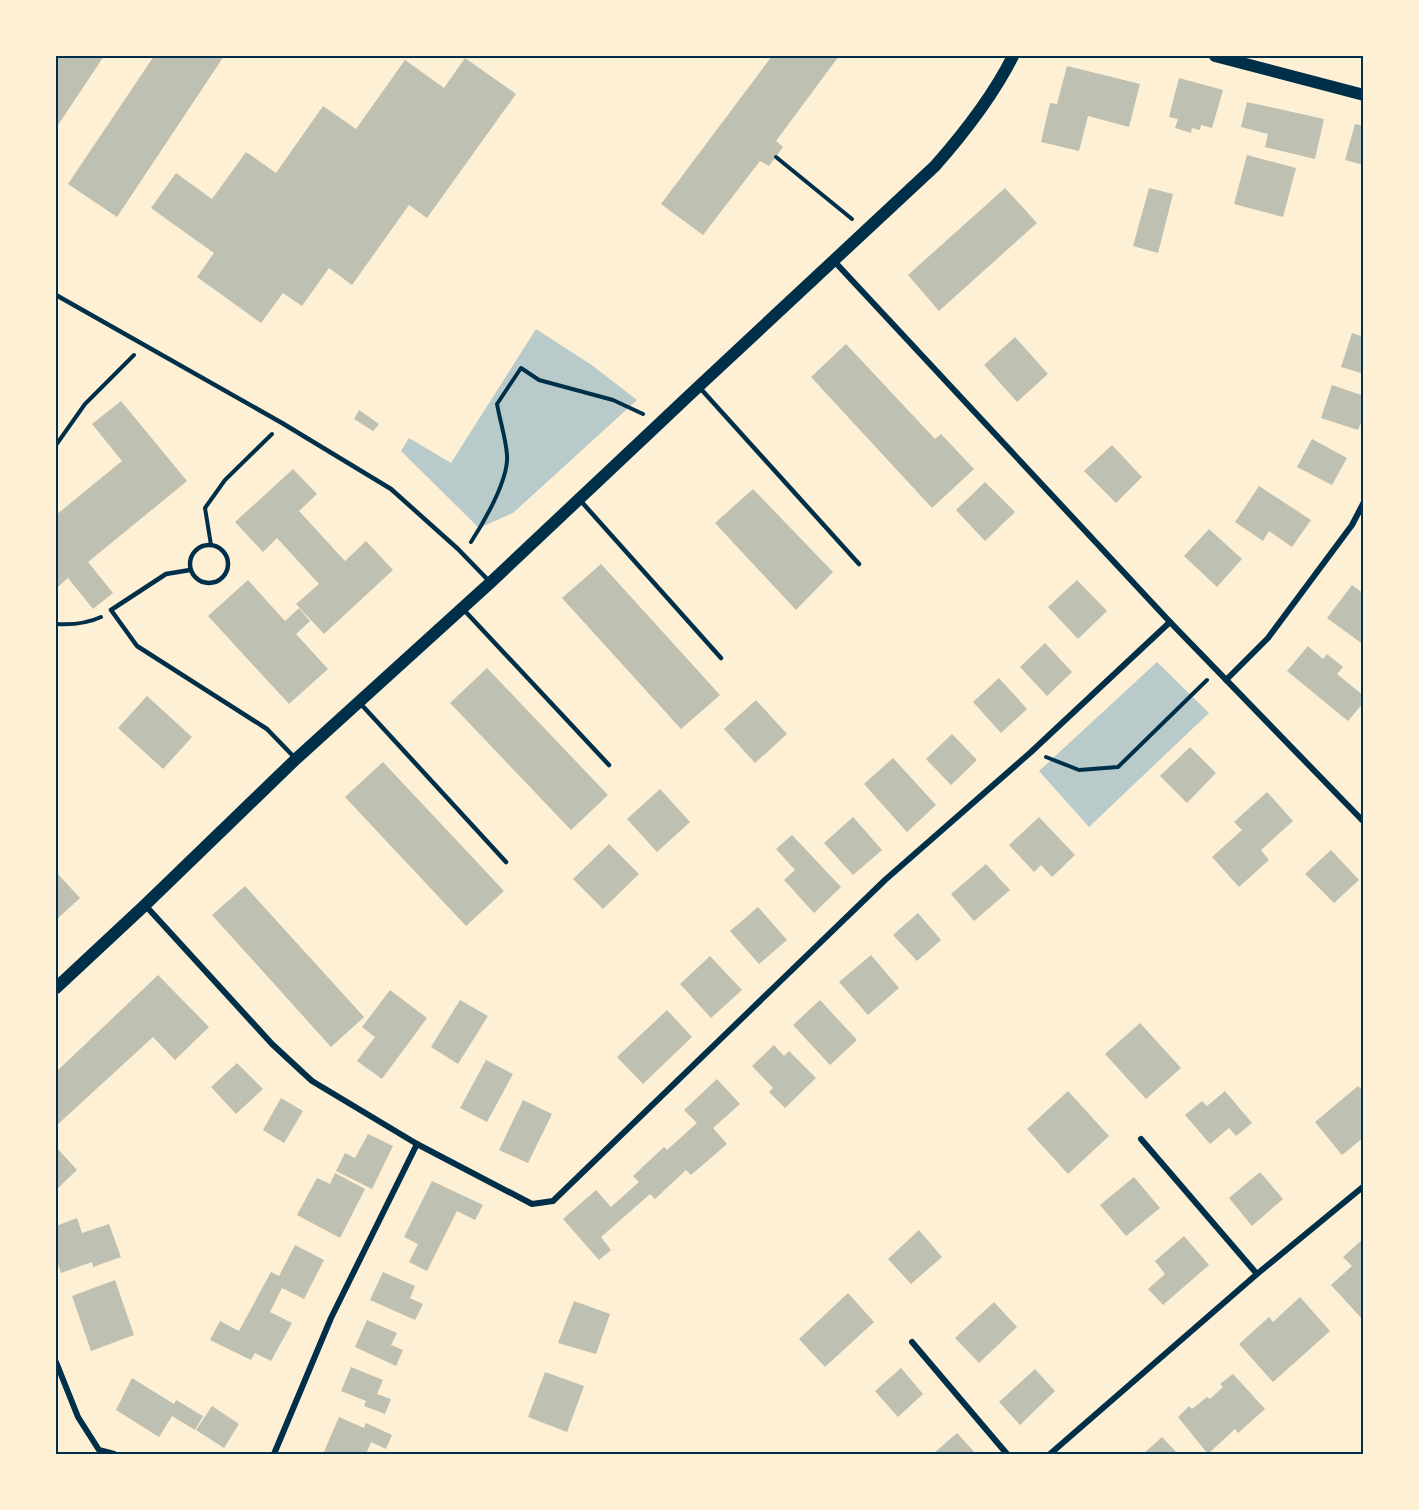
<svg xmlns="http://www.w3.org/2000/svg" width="1419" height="1510" viewBox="0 0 1419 1510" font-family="'DejaVu Sans',sans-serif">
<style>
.green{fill:#b9caca}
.building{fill:#bec0b2}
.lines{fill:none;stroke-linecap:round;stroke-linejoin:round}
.path{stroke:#003049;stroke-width:4}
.service{stroke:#003049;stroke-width:4.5}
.minor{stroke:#003049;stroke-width:6}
.secondary{stroke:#003049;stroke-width:12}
.neatline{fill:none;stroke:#003049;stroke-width:2}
</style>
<rect width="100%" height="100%" fill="#fdf0d5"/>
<g class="green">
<polygon points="536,329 593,366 637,400 513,513 479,528 401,451 409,438 451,463"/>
<polygon points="1157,662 1209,713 1089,827 1039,771"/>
</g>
<g class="building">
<polygon points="56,56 104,56 56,128"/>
<polygon points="154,56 224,56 117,217 68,184"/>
<polygon points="772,56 839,56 776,141 783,147 769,166 760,161 703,235 661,204"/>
<polygon points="465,58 516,94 427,218 409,205 352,285 329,268 302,306 283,293 261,323 197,277 214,253 151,208 176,173 212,199 246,152 276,173 323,106 356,129 405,60 444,88"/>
<polygon points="1067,66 1140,84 1129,127 1088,116 1079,151 1041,142 1050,103 1057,104"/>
<polygon points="1179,78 1223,90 1212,128 1201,125 1200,130 1192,128 1191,133 1175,128 1178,119 1169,117"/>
<polygon points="1247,102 1324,119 1315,159 1265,147 1268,134 1241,127"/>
<polygon points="1355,124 1364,126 1364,165 1345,160"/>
<polygon points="1247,155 1296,168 1283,217 1234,204"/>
<polygon points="1005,188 1037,223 939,311 908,275"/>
<polygon points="1149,188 1173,194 1158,253 1133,246"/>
<polygon points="1352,333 1364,337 1364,374 1341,367"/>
<polygon points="1015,337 1048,374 1017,402 984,365"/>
<polygon points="846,344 935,439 941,434 974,469 932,508 811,377"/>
<polygon points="1332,385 1364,396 1364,415 1358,430 1321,418"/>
<polygon points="121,401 187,481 88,562 113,593 93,609 68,578 58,587 56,584 56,515 122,461 92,424"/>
<polygon points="359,410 379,424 373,431 354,419"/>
<polygon points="1312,439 1347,458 1332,485 1297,467"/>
<polygon points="1112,445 1142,477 1116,503 1084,471"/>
<polygon points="293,469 317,494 299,511 345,561 366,541 393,570 324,634 296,604 319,584 277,538 263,552 235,522"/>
<polygon points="985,482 1015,512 985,541 956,510"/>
<polygon points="1259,486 1311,520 1292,547 1269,531 1263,541 1235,522"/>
<polygon points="753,489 833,572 796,610 715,523"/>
<polygon points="1209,529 1242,559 1217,587 1184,556"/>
<polygon points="601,564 720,695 681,729 562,598"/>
<polygon points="248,580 285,621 299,608 310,621 296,634 328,669 289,704 208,616"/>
<polygon points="1077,580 1107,611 1078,639 1048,607"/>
<polygon points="1352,585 1364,594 1364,645 1327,618"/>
<polygon points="1045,643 1072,672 1047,696 1020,667"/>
<polygon points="1308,646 1323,659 1327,654 1343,667 1337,674 1364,696 1364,702 1348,721 1287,671"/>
<polygon points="487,668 608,795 571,830 450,703"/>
<polygon points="999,678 1027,709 1001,733 973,702"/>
<polygon points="147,696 192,737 163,769 118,728"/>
<polygon points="756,700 787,734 755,763 724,729"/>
<polygon points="952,734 977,760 951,785 926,759"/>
<polygon points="1190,747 1216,773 1187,803 1160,776"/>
<polygon points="893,758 936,805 907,832 864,784"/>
<polygon points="383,762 504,891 466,926 345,797"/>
<polygon points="660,789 690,822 657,852 627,819"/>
<polygon points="1267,792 1293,821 1261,850 1269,860 1239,887 1212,857 1242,830 1234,822"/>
<polygon points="853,817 882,850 853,875 824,843"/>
<polygon points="1039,817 1075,855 1052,877 1041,865 1034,872 1009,845"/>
<polygon points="792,835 841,887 814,913 784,880 795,870 776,849"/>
<polygon points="609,844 639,874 603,909 573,879"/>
<polygon points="1331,850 1359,880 1334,903 1305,874"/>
<polygon points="986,864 1010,890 974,921 951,894"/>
<polygon points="56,872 80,898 56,920"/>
<polygon points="245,886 364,1017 331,1047 212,915"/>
<polygon points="758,907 787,940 759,964 730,931"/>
<polygon points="918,913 941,940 917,961 893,935"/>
<polygon points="871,955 899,988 868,1015 839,982"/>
<polygon points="710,956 742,990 711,1018 680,984"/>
<polygon points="158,975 209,1027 175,1060 153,1037 56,1126 56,1072"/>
<polygon points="390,990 427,1018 382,1079 357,1061 375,1037 362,1027"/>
<polygon points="460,1000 488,1016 458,1064 431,1047"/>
<polygon points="820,1000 857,1040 830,1065 793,1025"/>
<polygon points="667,1010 692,1037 643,1084 617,1057"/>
<polygon points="1140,1023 1181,1068 1146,1099 1105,1054"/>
<polygon points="774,1045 784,1056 789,1051 816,1078 785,1108 769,1092 773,1088 752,1066"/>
<polygon points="486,1060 513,1074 487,1122 460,1108"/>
<polygon points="237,1063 263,1089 236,1114 211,1087"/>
<polygon points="717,1079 740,1104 713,1128 727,1144 691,1175 686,1170 655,1199 650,1194 601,1237 611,1250 599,1260 563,1219 596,1190 611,1207 639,1182 633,1176 664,1147 667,1150 697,1123 684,1110"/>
<polygon points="1358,1086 1364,1092 1364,1137 1342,1155 1315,1122"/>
<polygon points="1068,1091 1109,1136 1068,1174 1027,1129"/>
<polygon points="1225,1091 1252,1123 1236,1136 1229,1128 1210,1144 1185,1115 1202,1101 1207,1106"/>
<polygon points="281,1098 303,1111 284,1143 263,1130"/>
<polygon points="523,1100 552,1114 528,1163 499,1150"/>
<polygon points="368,1134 393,1146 372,1189 336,1171 345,1153 355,1158"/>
<polygon points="56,1147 77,1170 56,1190"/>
<polygon points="1260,1172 1283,1199 1252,1226 1229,1198"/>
<polygon points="335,1173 365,1189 340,1238 297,1215 317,1178 330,1184"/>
<polygon points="1134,1177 1160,1208 1126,1236 1100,1205"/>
<polygon points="432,1181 483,1205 475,1220 457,1211 427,1271 409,1262 418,1244 404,1237"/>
<polygon points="77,1218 82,1233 109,1224 121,1257 93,1267 92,1262 61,1273 56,1258 56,1226"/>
<polygon points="919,1230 942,1257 911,1284 888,1259"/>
<polygon points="1184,1236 1209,1265 1163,1305 1148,1289 1165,1274 1155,1261"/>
<polygon points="1364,1238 1364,1321 1331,1285 1352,1266 1343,1257"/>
<polygon points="295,1245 324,1260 304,1299 282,1288 270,1312 292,1323 271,1361 255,1353 251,1360 210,1340 220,1321 239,1331 271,1272 279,1276"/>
<polygon points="383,1272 415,1286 410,1298 423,1304 415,1320 370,1300"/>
<polygon points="115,1280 134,1335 91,1351 72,1296"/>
<polygon points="848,1293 874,1322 825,1367 799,1339"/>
<polygon points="1300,1297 1330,1331 1273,1382 1239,1344 1269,1317 1273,1322"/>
<polygon points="574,1301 610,1314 596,1354 558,1343"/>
<polygon points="994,1302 1017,1327 979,1363 955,1338"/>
<polygon points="367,1320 397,1333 391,1345 403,1350 396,1366 355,1347"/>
<polygon points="351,1367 383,1380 377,1394 391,1399 385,1414 364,1406 366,1401 341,1391"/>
<polygon points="901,1368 923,1394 898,1417 875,1391"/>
<polygon points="1035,1369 1055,1391 1020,1425 999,1402"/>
<polygon points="545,1372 584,1386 567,1432 528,1417"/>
<polygon points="1233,1374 1265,1409 1238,1433 1235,1429 1208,1454 1178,1417 1189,1406 1192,1409 1207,1397 1210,1399 1223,1387 1220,1384"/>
<polygon points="132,1378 174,1404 176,1400 203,1416 195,1430 172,1416 159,1437 116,1410"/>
<polygon points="212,1406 239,1424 224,1448 196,1430"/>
<polygon points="339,1417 364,1428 366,1423 392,1435 386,1449 371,1442 366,1454 323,1454"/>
<polygon points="957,1433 976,1454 933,1454"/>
<polygon points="1162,1437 1178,1454 1143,1454"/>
</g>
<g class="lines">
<g class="path">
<polyline points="776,157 852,219"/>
<polyline points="56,445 85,404 134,355"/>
<path d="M 471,542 C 484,522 509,479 507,455 C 506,439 500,421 497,404 L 521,368 L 539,380 L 613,400 L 643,414"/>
<polyline points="211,545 205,508 225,480 272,434"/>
<path d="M 56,624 C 72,625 86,624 101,617"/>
<polyline points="1046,757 1079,770 1118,767 1207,680"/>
</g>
<g class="service">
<polyline points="56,295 282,423 391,489 458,549 489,581"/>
<polyline points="700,388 859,564"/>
<polyline points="579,499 721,658"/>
<circle cx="209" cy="564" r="19"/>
<polyline points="190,570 166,574 111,610 137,646 267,729 296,759"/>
<polyline points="463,609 609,765"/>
<polyline points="359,702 506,862"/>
</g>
<g class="minor">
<polyline points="834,261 1170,622 1364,822"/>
<polyline points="1226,680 1268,638 1352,525 1364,502"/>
<polyline points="145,905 272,1044 312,1081 417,1144 532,1204 553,1201 885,880 1031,752 1170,622"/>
<polyline points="1141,1139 1257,1274"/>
<polyline points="912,1342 1007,1454"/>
<polyline points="56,1362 78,1417 99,1450 114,1454"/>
<polyline points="274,1454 331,1318 417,1144"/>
<polyline points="1050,1454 1257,1274 1364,1186"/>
</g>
<g class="secondary">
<polyline points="1215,56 1364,95"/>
<path d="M 56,988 L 145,905 L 296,759 L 490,583 L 698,387 L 935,166 C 965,132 993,96 1013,56"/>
</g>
</g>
<rect width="1419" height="1510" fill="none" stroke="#fdf0d5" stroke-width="114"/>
<rect x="57" y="57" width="1305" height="1396" class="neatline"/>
</svg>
